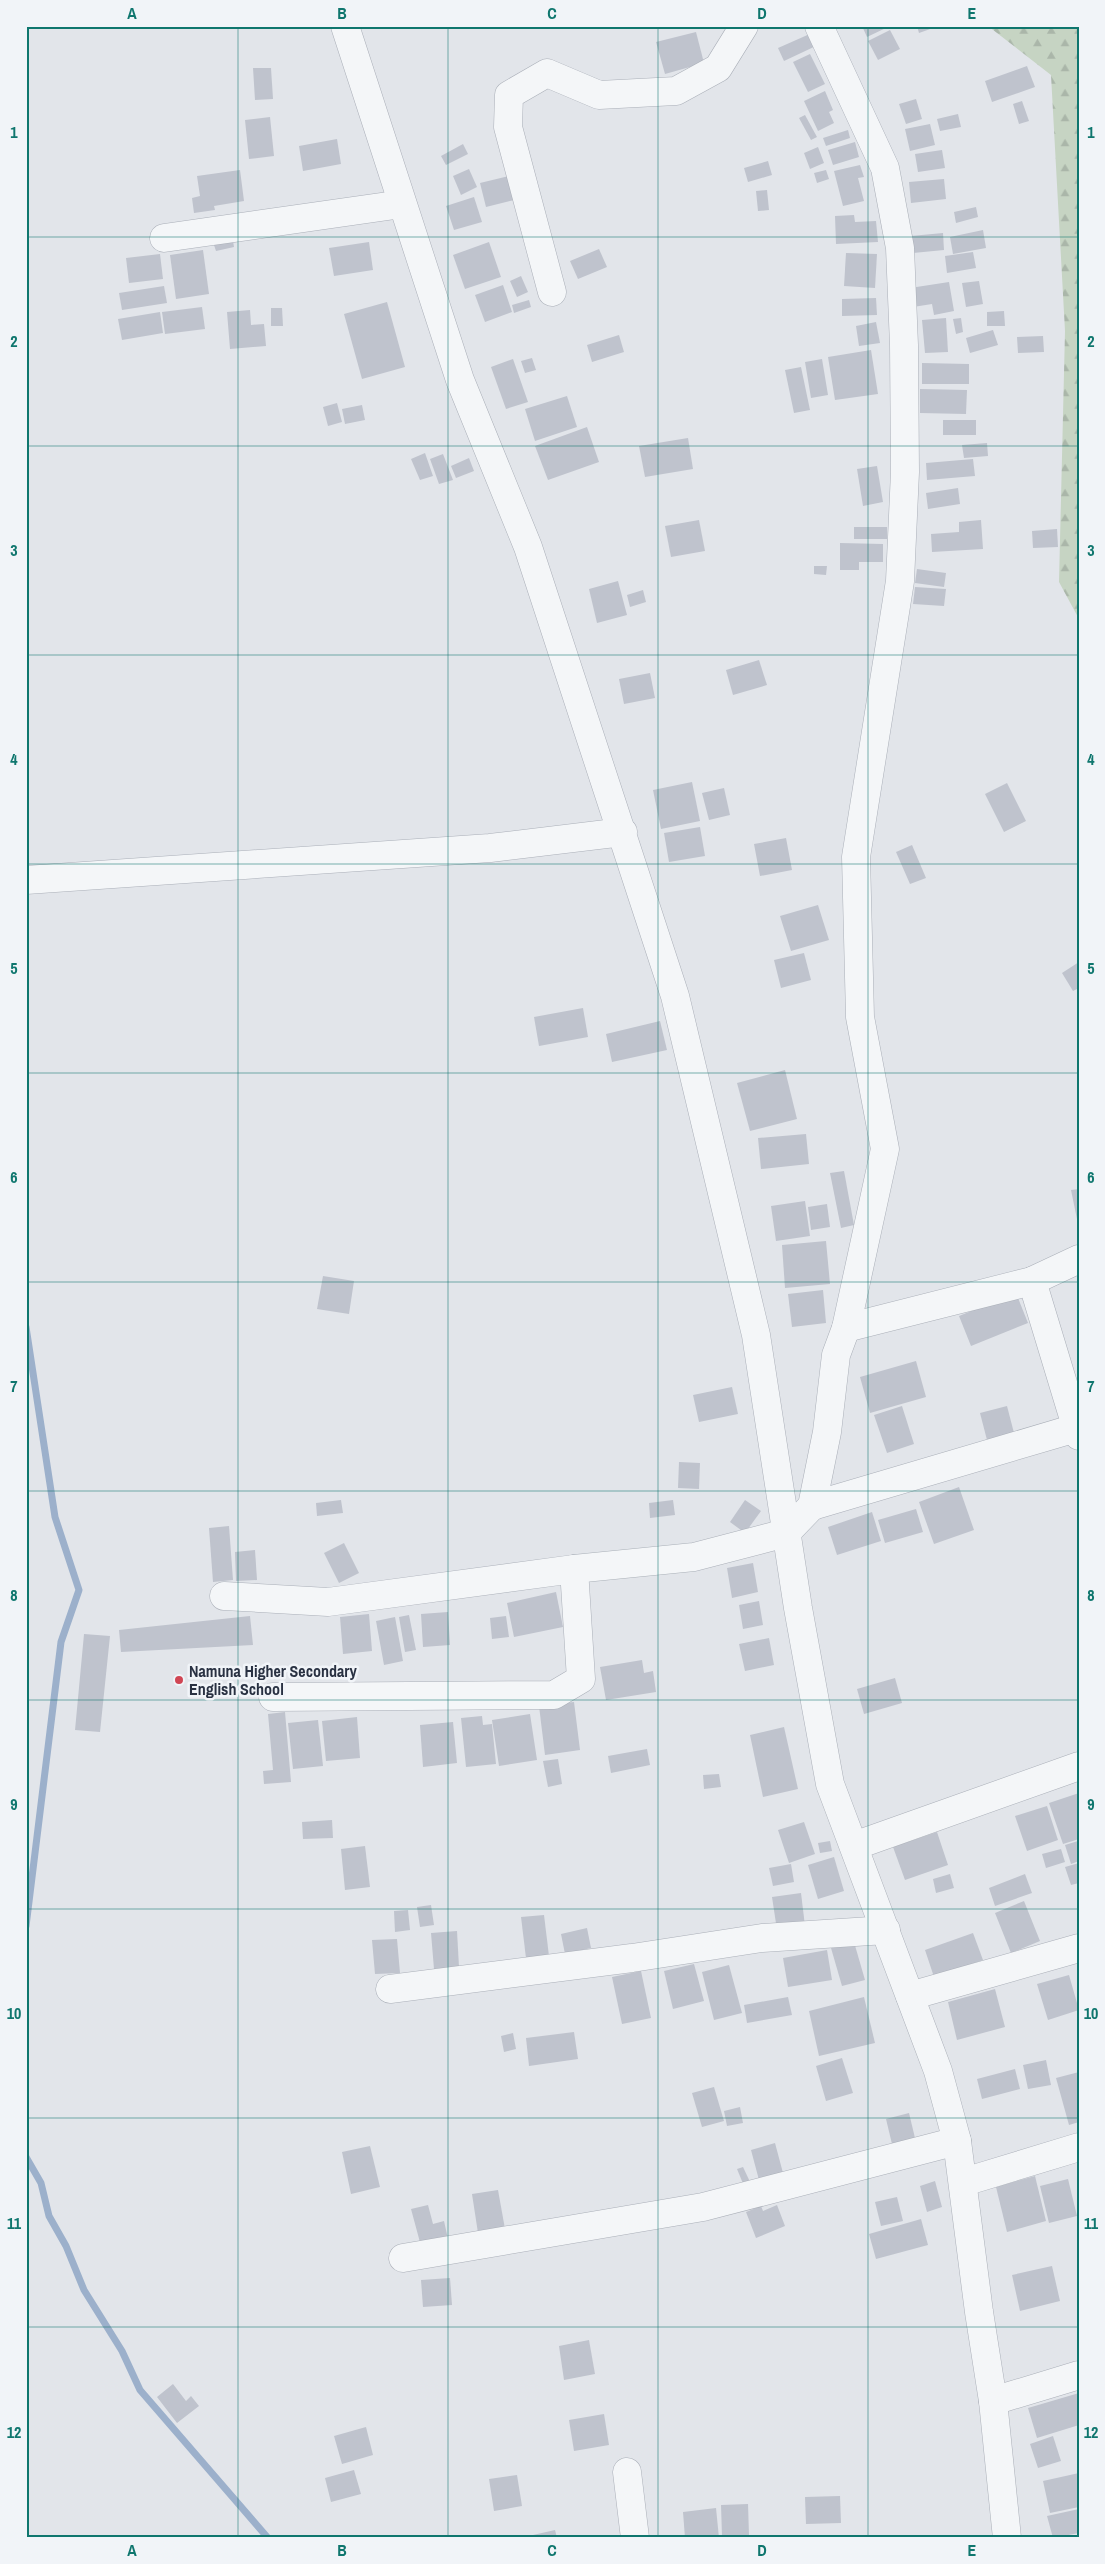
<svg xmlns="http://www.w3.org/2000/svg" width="1105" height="2564" viewBox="0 0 1105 2564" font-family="'Archivo Narrow',sans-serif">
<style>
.forest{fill:url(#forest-firs)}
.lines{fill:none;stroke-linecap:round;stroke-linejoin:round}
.stream{stroke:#9cb0cb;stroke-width:7}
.building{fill:#bfc3cd}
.minor-casing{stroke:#aaafb8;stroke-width:29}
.minor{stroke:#f4f6f8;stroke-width:28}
.grid{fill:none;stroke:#0f766e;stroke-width:1;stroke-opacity:0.55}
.poi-dot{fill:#d04553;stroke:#f1f4f8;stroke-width:2}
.labels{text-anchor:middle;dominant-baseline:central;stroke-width:5;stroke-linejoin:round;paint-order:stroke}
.poi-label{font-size:16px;font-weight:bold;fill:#293142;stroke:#f1f4f8;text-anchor:start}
.neatline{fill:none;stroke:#0f766e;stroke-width:2}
.grid-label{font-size:16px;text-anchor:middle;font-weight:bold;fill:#0f766e}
</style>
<defs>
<pattern id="forest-firs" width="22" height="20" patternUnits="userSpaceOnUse" patternTransform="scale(1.25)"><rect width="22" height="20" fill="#c6d4c3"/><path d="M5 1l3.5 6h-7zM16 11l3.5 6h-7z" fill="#aab6a9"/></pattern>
</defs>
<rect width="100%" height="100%" fill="#e2e5ea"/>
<polygon class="forest" points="988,26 1079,26 1079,619 1059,582 1065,331 1051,75"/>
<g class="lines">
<g class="stream">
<polyline points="26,1327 55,1517 79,1590 61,1642 26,1926"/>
<polyline points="26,2157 41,2183 49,2216 66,2246 84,2290 122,2351 140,2390 268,2538"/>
</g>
</g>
<g class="building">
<polygon points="862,26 890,26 867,37"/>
<polygon points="917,26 932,26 933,28 919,33"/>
<polygon points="890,30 900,49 878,60 868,41"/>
<polygon points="696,32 704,63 665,74 656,42"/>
<polygon points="812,33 818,45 784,61 778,48"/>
<polygon points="810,54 825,84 808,92 793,62"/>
<polygon points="1027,66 1035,87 992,102 985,81"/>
<polygon points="253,68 271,68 273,99 255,100"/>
<polygon points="825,91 833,110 829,112 834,123 818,131 804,101"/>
<polygon points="916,99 922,119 906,124 899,104"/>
<polygon points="1022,101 1029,121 1019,124 1013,104"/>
<polygon points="958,114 961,127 940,131 937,119"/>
<polygon points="805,115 817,137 811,140 799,118"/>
<polygon points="270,117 274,156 249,159 245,120"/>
<polygon points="930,124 935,145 910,151 905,129"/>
<polygon points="848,130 850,138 826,146 823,138"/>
<polygon points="337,139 341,164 303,171 299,146"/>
<polygon points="855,142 859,157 833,165 828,150"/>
<polygon points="463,144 468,154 446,165 441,156"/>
<polygon points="818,147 824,163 810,169 804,153"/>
<polygon points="942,150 945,168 918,172 915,154"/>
<polygon points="768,161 772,175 748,182 744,168"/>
<polygon points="860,165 864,177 858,178 864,201 843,206 834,171"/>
<polygon points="469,169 477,187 461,195 453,176"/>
<polygon points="240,170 244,201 214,206 215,210 194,213 192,198 200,196 197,176"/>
<polygon points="826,170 829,179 817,183 814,173"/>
<polygon points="513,175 518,199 486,207 480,183"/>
<polygon points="944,179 946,199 911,203 909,182"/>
<polygon points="767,190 769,210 758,211 756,191"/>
<polygon points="474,197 482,222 454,230 446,206"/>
<polygon points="976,207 978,217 956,223 954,212"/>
<polygon points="854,215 855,222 876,221 878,242 836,244 835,216"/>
<polygon points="983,230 986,248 953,254 950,237"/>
<polygon points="943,233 944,250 913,253 911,236"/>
<polygon points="233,241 234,247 216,251 214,245"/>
<polygon points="369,242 373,270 334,276 329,248"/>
<polygon points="489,242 501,277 465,289 453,255"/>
<polygon points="599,249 607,267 578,279 570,261"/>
<polygon points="203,250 209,294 176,299 170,255"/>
<polygon points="973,252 976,268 947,273 945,256"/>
<polygon points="846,253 877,254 875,288 844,286"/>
<polygon points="160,254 163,279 129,283 126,258"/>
<polygon points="521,276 528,292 517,297 510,281"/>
<polygon points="979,281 983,304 966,307 962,283"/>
<polygon points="949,282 954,311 934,315 932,304 913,307 910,288"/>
<polygon points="503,285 512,312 485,322 475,295"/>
<polygon points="164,286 167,303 122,310 119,293"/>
<polygon points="876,298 877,315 842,316 842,299"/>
<polygon points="529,300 531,307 514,313 512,305"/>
<polygon points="387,302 405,367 362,379 344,314"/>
<polygon points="202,307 205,329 165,334 162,312"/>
<polygon points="271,308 282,308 283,326 271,326"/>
<polygon points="250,310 251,325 264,324 266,346 230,349 227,312"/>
<polygon points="1004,311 1005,326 987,326 987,312"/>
<polygon points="160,312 163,333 122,340 118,319"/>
<polygon points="946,318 948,352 925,353 922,320"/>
<polygon points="961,318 963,332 956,334 953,319"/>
<polygon points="876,322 880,343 859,346 856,326"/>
<polygon points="993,330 998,345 970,353 966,338"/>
<polygon points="619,335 624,352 592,362 587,345"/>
<polygon points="1043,336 1044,352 1018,353 1017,337"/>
<polygon points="871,350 878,394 835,400 828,357"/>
<polygon points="532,358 536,370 525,373 521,361"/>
<polygon points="513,359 528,402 506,409 491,367"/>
<polygon points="822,359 828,395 811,398 805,362"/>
<polygon points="922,363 969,364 969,384 922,384"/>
<polygon points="801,367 810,410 794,413 785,370"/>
<polygon points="920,389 967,390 966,414 920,413"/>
<polygon points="567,396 577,427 535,441 525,409"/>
<polygon points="337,403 342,422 328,426 323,407"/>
<polygon points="362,405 365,420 345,424 342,409"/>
<rect x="943" y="420" width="33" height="15"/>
<polygon points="587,427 599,462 548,480 535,446"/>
<polygon points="688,438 693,469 645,477 639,446"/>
<polygon points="987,443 988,456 964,458 962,445"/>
<polygon points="425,453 433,476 420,480 411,459"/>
<polygon points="443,454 453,480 439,484 430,459"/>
<polygon points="469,458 474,471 456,478 451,466"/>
<polygon points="973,459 975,476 927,480 926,463"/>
<polygon points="877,466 883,502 863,506 857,469"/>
<polygon points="958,488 960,504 928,509 926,493"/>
<polygon points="699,520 705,551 671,557 665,526"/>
<polygon points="981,520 983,549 932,552 931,534 959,532 959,522"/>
<rect x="854" y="527" width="33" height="12"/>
<polygon points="1057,529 1058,547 1033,548 1032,531"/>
<polygon points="840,543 883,544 883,562 859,562 859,570 840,570"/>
<polygon points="814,566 827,566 826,575 814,574"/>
<polygon points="917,569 946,573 944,587 915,583"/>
<polygon points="618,581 627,615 597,623 589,589"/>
<polygon points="915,587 946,589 944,606 913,604"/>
<polygon points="643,590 646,602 630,607 627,595"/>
<polygon points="759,660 767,685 733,695 726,670"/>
<polygon points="650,673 655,698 624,704 619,679"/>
<polygon points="692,782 700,821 661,829 653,790"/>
<polygon points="1007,783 1026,821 1004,832 985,794"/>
<polygon points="724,788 730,815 709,820 702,793"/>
<polygon points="700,827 705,856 669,862 664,833"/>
<polygon points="786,838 792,870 760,876 754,844"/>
<polygon points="912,845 926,878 910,884 896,852"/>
<polygon points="818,905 829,940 791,951 780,916"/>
<polygon points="804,953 811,980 781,988 774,960"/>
<polygon points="1079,962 1079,988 1073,991 1062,973"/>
<polygon points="583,1008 588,1037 539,1046 534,1017"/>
<polygon points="660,1021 667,1050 612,1062 606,1034"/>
<polygon points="785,1070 797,1119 750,1131 737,1083"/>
<polygon points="806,1134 809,1164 761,1169 758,1138"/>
<polygon points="844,1171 854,1225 841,1228 830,1173"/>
<polygon points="1079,1189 1079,1224 1078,1224 1071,1190"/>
<polygon points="805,1201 810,1236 776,1241 771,1206"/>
<polygon points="827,1204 830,1227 811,1230 808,1207"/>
<polygon points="826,1241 830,1284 785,1288 782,1245"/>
<polygon points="323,1276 354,1281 349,1314 317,1309"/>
<polygon points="823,1290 826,1323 792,1327 788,1294"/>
<polygon points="1016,1293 1028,1323 971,1346 959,1316"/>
<polygon points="916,1361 926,1397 870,1413 860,1377"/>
<polygon points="732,1387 738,1414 699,1422 693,1395"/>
<polygon points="902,1406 914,1444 887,1453 874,1415"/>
<polygon points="1007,1406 1014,1433 987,1440 980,1413"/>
<polygon points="679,1462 700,1463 699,1489 678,1488"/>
<polygon points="959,1487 974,1530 934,1544 919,1502"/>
<polygon points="341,1500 343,1513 317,1516 316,1503"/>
<polygon points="673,1500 675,1515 650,1518 649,1503"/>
<polygon points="745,1500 761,1511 745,1533 730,1522"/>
<polygon points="916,1509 923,1532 885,1543 878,1520"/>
<polygon points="872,1512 881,1541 837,1555 828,1527"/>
<polygon points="229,1526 233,1580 213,1582 209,1528"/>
<polygon points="344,1543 359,1573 339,1583 324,1553"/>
<polygon points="255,1550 257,1580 236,1581 235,1552"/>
<polygon points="753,1563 758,1592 732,1598 727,1568"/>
<polygon points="556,1592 563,1627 514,1637 507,1603"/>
<polygon points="759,1601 763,1625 743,1629 739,1605"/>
<polygon points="448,1612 450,1645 423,1647 421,1614"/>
<polygon points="369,1614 372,1651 343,1654 340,1617"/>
<polygon points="409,1615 416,1650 405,1652 399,1617"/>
<polygon points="250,1616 253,1645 121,1652 119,1630"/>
<polygon points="506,1616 509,1637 492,1639 490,1618"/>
<polygon points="395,1617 403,1661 384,1665 376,1621"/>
<polygon points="84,1634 110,1636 100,1732 75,1730"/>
<polygon points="769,1638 774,1665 745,1671 739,1644"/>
<polygon points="642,1660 644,1673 653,1671 656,1692 606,1700 600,1667"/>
<polygon points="895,1678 902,1703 864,1714 857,1689"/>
<polygon points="574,1702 580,1750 545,1755 539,1706"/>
<polygon points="285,1712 291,1782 264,1784 263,1771 273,1770 268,1714"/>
<polygon points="530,1714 537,1760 499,1766 492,1720"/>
<polygon points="482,1716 483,1725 492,1724 496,1764 466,1767 461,1718"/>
<polygon points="357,1717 360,1758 326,1761 322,1721"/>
<polygon points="318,1720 323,1766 293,1769 288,1723"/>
<polygon points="453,1722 457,1763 423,1767 420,1725"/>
<polygon points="784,1727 798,1789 763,1797 750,1735"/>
<polygon points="647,1749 650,1765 611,1773 608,1756"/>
<polygon points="558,1759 562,1784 548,1787 543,1761"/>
<polygon points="719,1774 721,1787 704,1789 703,1775"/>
<polygon points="1079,1793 1079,1839 1063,1844 1049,1803"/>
<polygon points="1047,1806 1058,1840 1027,1851 1015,1816"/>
<polygon points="332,1820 333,1838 303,1839 302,1822"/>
<polygon points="804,1822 815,1854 789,1863 778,1830"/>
<polygon points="937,1832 948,1865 905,1880 893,1847"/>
<polygon points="830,1841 832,1851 820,1853 818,1843"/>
<polygon points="1078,1841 1079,1861 1071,1864 1065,1845"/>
<polygon points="365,1846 370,1887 345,1890 341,1849"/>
<polygon points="1061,1849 1065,1862 1046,1868 1042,1854"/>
<polygon points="834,1857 844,1891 818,1899 808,1865"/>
<polygon points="1079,1863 1079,1883 1071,1885 1065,1867"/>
<polygon points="791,1864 794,1882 773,1886 769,1868"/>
<polygon points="950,1874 954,1888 936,1893 933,1879"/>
<polygon points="1025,1874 1032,1893 995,1906 989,1888"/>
<polygon points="801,1893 805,1926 777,1930 772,1897"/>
<polygon points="1024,1901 1040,1941 1011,1953 995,1913"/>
<polygon points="431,1905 434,1925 420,1927 417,1907"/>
<polygon points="408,1910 410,1930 395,1932 394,1911"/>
<polygon points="544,1915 549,1956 526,1958 521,1917"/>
<polygon points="587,1928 591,1948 565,1954 561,1934"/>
<polygon points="457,1931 459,1967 434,1969 431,1933"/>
<polygon points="973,1933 983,1960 934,1977 925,1950"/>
<polygon points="397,1939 400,1973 375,1974 372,1940"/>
<polygon points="854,1942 865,1980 842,1986 831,1948"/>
<polygon points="827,1950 832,1980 788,1987 783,1958"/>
<polygon points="694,1964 704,2001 673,2009 664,1971"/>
<polygon points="729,1965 742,2013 714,2020 702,1972"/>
<polygon points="641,1971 651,2018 622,2024 612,1977"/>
<polygon points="1069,1975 1079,2010 1048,2020 1037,1984"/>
<polygon points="995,1989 1005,2027 957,2040 948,2002"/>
<polygon points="788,1997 792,2015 747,2023 744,2005"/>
<polygon points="864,1997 875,2043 819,2056 809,2011"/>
<polygon points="574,2032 578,2059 529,2066 526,2038"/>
<polygon points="513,2033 516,2049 504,2052 501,2036"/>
<polygon points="842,2058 853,2093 826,2101 816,2066"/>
<polygon points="1046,2060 1051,2085 1028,2089 1023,2065"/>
<polygon points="1015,2069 1020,2089 982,2099 977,2079"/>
<polygon points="1079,2072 1079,2122 1069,2125 1056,2078"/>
<polygon points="714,2087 724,2121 702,2127 692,2093"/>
<polygon points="740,2107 743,2123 727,2126 724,2111"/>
<polygon points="909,2113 915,2138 892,2144 886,2119"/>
<polygon points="775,2143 783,2173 759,2180 751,2150"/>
<polygon points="370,2146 380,2187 351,2194 342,2152"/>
<polygon points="743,2167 751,2184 744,2186 737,2169"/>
<polygon points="1035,2176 1046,2221 1007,2232 996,2187"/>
<polygon points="1068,2179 1077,2216 1049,2223 1040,2186"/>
<polygon points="935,2181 942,2207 927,2212 920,2186"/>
<polygon points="498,2190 505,2229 478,2233 472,2194"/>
<polygon points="897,2197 903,2221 881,2226 875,2202"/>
<polygon points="428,2205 433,2224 444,2221 448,2239 421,2246 411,2209"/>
<polygon points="777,2205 785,2226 756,2238 746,2212 761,2206 763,2211"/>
<polygon points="921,2219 928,2245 876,2259 869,2234"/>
<polygon points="1052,2266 1060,2301 1020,2311 1012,2275"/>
<polygon points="450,2278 452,2305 423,2307 421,2280"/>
<polygon points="589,2340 595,2374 564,2380 559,2346"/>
<polygon points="173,2384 186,2401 191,2396 199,2406 177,2423 157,2397"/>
<polygon points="1079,2393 1079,2425 1037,2438 1028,2408"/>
<polygon points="604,2414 609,2445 574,2451 569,2420"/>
<polygon points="366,2427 373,2455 342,2464 334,2436"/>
<polygon points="1053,2436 1061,2461 1038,2468 1030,2444"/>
<polygon points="354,2470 361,2494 331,2502 325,2478"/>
<polygon points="1079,2473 1079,2507 1050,2513 1043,2481"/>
<polygon points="517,2475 522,2506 494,2511 489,2479"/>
<polygon points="840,2496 841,2523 806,2524 805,2497"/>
<polygon points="748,2504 749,2536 722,2537 721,2505"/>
<polygon points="716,2508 719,2538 685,2538 683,2512"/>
<polygon points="1079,2509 1079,2533 1053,2538 1047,2516"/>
<polygon points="555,2530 557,2538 533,2538 533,2535"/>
</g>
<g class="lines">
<g class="minor-casing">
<g id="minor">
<polyline points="345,26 460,380 528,547 675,996 756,1335 798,1608 830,1784 938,2071 957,2141 979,2312 993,2401 1007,2538"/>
<polyline points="164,238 402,204"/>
<polyline points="552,292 508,127 509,95 547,73 599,95 676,91 718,68 744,26"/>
<polyline points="26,880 490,848 623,832"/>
<polyline points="1032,1281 1079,1436"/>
<polyline points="846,1328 1032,1281 1079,1259"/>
<polyline points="812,1506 1076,1428"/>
<polyline points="224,1596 328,1602 574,1569 694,1557 786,1533 812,1506 827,1432 836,1355 846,1328 885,1149 860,1017 856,857 900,581 905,472 904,345 900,248 885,168 819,26"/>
<polyline points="273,1697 554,1695 581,1679 574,1569"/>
<polyline points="854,1846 1079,1766"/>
<polyline points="390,1989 632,1958 762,1938 886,1930"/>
<polyline points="910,1996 1079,1948"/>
<polyline points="964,2182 1079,2147"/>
<polyline points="403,2258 703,2207 957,2141"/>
<polyline points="993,2401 1079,2375"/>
<polyline points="627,2472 635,2538"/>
</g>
</g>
<use href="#minor" class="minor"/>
</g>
<path class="grid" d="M 238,26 L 238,2538M 448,26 L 448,2538M 658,26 L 658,2538M 868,26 L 868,2538M 26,237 L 1079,237M 26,446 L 1079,446M 26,655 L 1079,655M 26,864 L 1079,864M 26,1073 L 1079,1073M 26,1282 L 1079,1282M 26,1491 L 1079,1491M 26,1700 L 1079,1700M 26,1909 L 1079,1909M 26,2118 L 1079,2118M 26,2327 L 1079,2327"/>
<circle class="poi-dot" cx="179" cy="1680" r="5"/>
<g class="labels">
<g class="poi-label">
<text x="189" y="1671">Namuna Higher Secondary<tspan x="189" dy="18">English School</tspan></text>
</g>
</g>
<rect width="1105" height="2564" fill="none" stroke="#f1f4f8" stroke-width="55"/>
<rect x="28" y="28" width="1050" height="2508" class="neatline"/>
<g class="grid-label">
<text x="132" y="19">A</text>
<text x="342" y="19">B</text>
<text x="552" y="19">C</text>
<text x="762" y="19">D</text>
<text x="972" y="19">E</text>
<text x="14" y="138">1</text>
<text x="1091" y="138">1</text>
<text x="14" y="347">2</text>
<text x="1091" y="347">2</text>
<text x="14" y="556">3</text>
<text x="1091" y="556">3</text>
<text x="14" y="765">4</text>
<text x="1091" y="765">4</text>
<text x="14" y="974">5</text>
<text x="1091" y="974">5</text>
<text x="14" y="1183">6</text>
<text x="1091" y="1183">6</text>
<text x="14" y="1392">7</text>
<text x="1091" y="1392">7</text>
<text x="14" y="1601">8</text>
<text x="1091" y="1601">8</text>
<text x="14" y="1810">9</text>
<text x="1091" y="1810">9</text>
<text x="14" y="2019">10</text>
<text x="1091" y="2019">10</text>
<text x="14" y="2229">11</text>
<text x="1091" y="2229">11</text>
<text x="14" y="2438">12</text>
<text x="1091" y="2438">12</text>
<text x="132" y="2556">A</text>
<text x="342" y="2556">B</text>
<text x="552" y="2556">C</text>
<text x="762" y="2556">D</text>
<text x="972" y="2556">E</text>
</g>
</svg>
